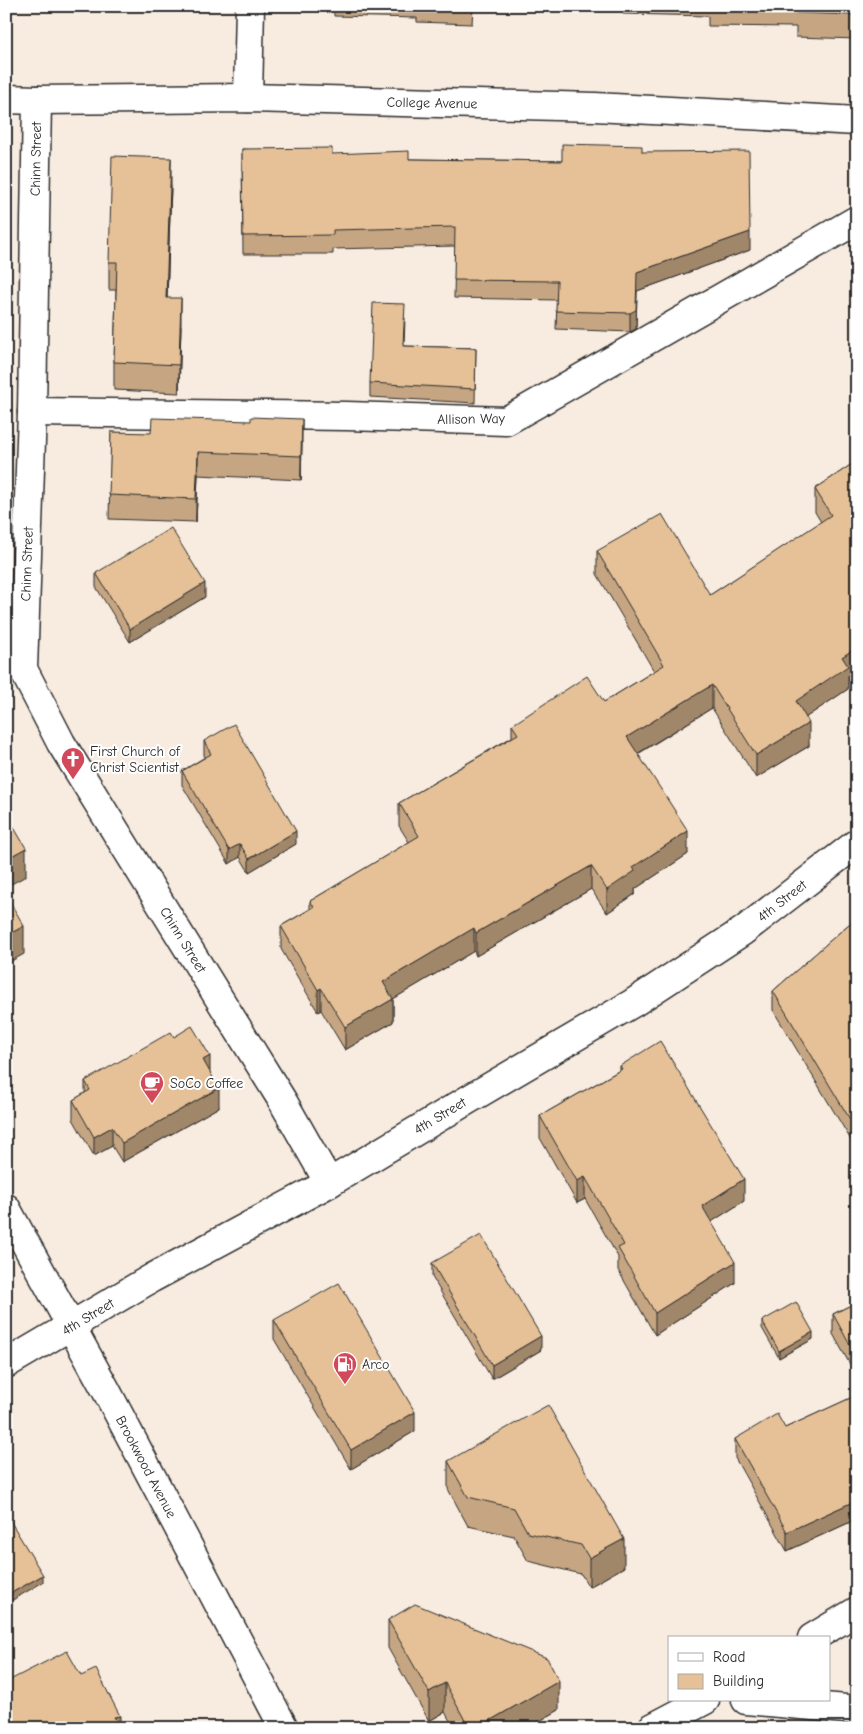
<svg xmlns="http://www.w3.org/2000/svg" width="863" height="1734" viewBox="0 0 863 1734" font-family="'Comic Neue',sans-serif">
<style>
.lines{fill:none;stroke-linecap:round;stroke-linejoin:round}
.minor-casing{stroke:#2b2b2b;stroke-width:31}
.tertiary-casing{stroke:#2b2b2b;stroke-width:31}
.secondary-casing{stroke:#2b2b2b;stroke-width:31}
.minor{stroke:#fff;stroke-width:28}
.tertiary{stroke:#fff;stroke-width:28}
.secondary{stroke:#fff;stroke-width:28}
.wall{fill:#c6a682;stroke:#2b2b2b}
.shaded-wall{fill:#a1876a;stroke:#2b2b2b}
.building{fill:#e6c197;stroke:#2b2b2b}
.labels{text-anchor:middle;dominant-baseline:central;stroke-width:4;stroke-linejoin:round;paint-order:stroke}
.street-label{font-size:14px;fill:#2b2b2b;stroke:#fff}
.poi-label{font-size:14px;fill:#2b2b2b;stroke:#fff;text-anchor:start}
</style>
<rect width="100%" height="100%" fill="#f8ece0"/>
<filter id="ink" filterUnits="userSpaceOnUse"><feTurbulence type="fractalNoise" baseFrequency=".02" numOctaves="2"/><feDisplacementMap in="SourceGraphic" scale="10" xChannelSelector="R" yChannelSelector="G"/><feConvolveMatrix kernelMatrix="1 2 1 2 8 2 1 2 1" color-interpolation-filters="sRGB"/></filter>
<g filter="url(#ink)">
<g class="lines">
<g class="minor-casing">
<g id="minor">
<polyline points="248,98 250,6"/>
<polyline points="37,100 32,412 23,669 61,743 282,1100 329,1183"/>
<polyline points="32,412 347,416 506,421 857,220"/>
<polyline points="812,1638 857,1611"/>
</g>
</g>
<g class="tertiary-casing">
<g id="tertiary">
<polyline points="6,1208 106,1390 284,1728"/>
<polyline points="6,1364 152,1278 329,1183 471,1098 633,1003 743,931 857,843"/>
</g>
</g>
<g class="secondary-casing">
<g id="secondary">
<polyline points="6,99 37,100 248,98 595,107 857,121"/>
<polyline points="746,1700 857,1710"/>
<polyline points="652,1728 705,1700"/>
</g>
</g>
<use href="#minor" class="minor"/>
<use href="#tertiary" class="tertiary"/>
<use href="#secondary" class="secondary"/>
</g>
<g class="wall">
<polygon points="334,6 473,6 472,24 417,22 417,18 334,16"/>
<polygon points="475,6 857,6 857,39 796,37 796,27 708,26 708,16 623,14 623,10"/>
<polygon points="242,149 409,159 562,161 642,152 750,250 637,291 636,329 630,332 556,329 557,300 454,298 455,246 333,249 333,254 243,254"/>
<polygon points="171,186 167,298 181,326 179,393 114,390 114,362 116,290 109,290 109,262"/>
<polygon points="405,318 404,346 476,348 475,403 370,397 370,383"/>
<polygon points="111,432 302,443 301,480 198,475 196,522 109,519"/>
<polygon points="852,464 848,689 806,717 809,746 756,778 712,708 638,754 688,854 635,889 635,894 607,913 591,889 476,956 474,951 393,999 393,1022 345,1050 321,1010 318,1012 281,949 281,926 310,909 310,901 409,842 399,826 399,803 512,737 512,725 604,702 654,671 597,574 597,551 710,595 821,522 815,512 815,489"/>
<polygon points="96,573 205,597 130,642 96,587"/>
<polygon points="204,741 296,844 249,872 240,857 229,864 182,785 182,771 205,757 204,755"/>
<polygon points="857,917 857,1150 773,1010 773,991"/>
<polygon points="174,1037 210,1072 219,1107 122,1162 112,1146 94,1156 73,1119 73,1100 85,1093 85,1081"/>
<polygon points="620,1066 744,1201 711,1222 735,1283 655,1335 618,1270 618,1257 585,1199 577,1203 540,1138 540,1116 620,1070"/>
<polygon points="432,1263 541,1350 492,1379 432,1277"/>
<polygon points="857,1302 857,1377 833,1334 833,1314"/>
<polygon points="274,1320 415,1431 351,1469 274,1339"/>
<polygon points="762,1321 813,1339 779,1358 762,1328"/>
<polygon points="857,1395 857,1519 787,1551 735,1458 735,1439 785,1428"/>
<polygon points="448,1461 624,1567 589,1587 581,1574 528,1561 514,1536 468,1526 448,1489"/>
<polygon points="388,1620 559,1710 527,1728 454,1728 445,1712 429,1721 388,1648"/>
<polygon points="81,1676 121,1728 7,1728 6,1682"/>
</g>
<g class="shaded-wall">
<polygon points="171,158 171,186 166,326 166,298"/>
<polygon points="750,232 750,250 637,291 636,329 630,332 630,313 637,272"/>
<polygon points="181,298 181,326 179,393 179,365"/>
<polygon points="302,419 302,443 301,480 301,456"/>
<polygon points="198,452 198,475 196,522 196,499"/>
<polygon points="205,583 205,597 130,642 130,629"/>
<polygon points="857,647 857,670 848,675 848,689 796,724 796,701 842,657"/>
<polygon points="712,685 712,708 627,760 627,737"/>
<polygon points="809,723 809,746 756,778 756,755"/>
<polygon points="11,782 11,810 6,813 6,784"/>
<polygon points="296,831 296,844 249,872 249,859"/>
<polygon points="688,831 688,854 635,889 635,894 607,913 607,890 633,867"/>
<polygon points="240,844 240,857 229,864 229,850"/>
<polygon points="26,848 26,876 6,887 6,859"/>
<polygon points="591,866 591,889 476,956 476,933"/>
<polygon points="24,926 24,954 6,964 6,936"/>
<polygon points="474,928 474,951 383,1005 383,982"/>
<polygon points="321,988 321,1010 318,1012 318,990"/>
<polygon points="393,999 393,1022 345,1050 345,1027"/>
<polygon points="210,1056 210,1075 203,1060"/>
<polygon points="219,1088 219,1107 122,1162 122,1143"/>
<polygon points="112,1127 112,1146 94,1156 94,1137"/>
<polygon points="585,1177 585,1199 577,1203 577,1181"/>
<polygon points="744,1179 744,1201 702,1228 702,1206"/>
<polygon points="735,1262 735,1283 655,1335 655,1313"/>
<polygon points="813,1332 813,1339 779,1358 779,1351"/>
<polygon points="541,1336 541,1350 492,1379 492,1365"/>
<polygon points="415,1412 415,1431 351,1469 351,1450"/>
<polygon points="857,1500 857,1519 787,1551 787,1532"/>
<polygon points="624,1539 624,1567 589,1587 589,1558"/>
<polygon points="43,1575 43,1582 6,1604 6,1596"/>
<polygon points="559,1681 559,1710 527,1728 477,1728"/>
<polygon points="445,1683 445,1712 429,1721 429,1692"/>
<polygon points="120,1716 120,1728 114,1717"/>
</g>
<g class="building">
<polygon points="796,6 857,6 857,15 796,13"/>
<polygon points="562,144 642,146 642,152 749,151 750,232 637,272 636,310 630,313 556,311 557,281 454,280 455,227 333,230 333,235 243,236 242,149 332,148 332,154 409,151 409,159 562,161"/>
<polygon points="112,156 171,158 166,298 181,298 179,365 114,362 117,262 109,262"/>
<polygon points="373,303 405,304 403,346 476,348 475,389 370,383"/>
<polygon points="251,417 302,419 301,456 198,452 196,499 109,495 111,432 151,433 152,418 251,421"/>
<polygon points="852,464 857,472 857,647 842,657 848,666 796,701 809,723 756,755 712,685 627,737 688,831 633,867 635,871 607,890 591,866 476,933 474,928 383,982 393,999 345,1027 321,988 318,990 281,926 314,907 310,901 419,836 399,803 518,734 512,725 587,676 604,702 664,665 597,551 662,514 710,595 831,515 815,489"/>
<polygon points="171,528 205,583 130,629 96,573"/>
<polygon points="234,724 296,831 249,859 240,844 229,850 182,771 211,754 204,741"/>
<polygon points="6,774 11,782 6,784"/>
<polygon points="6,814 26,848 6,859"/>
<polygon points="6,895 24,926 6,936"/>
<polygon points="857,917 857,1131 773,991"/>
<polygon points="192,1026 210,1056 203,1060 219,1088 122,1143 112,1127 94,1137 73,1100 90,1090 85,1081 171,1032 174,1037"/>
<polygon points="660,1041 744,1179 702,1206 735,1262 655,1313 618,1248 624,1245 585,1177 577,1181 540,1116 622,1069 620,1066"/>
<polygon points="481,1235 541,1336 492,1365 432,1263"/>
<polygon points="339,1283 415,1412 351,1450 274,1320"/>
<polygon points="796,1302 813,1332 779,1351 762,1321"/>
<polygon points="857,1302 857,1358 833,1314"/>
<polygon points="857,1395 857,1500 787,1532 735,1439 777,1414 785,1428"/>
<polygon points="548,1405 624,1539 589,1558 581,1545 528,1533 514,1508 468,1497 448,1461"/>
<polygon points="6,1514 43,1575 6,1596"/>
<polygon points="415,1604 547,1658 559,1681 477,1728 469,1728 445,1683 429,1692 388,1620"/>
<polygon points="67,1651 81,1676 96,1669 120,1716 114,1717 121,1728 16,1728 6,1708 6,1682"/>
</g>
</g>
<defs>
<g id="church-pin" transform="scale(1.25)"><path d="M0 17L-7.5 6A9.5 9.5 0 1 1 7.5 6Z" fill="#d1495b" stroke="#fff"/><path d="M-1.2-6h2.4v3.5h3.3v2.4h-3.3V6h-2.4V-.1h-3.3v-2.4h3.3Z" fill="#fff"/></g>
<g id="cafe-pin" transform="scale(1.25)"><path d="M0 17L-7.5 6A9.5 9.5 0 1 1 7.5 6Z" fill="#d1495b" stroke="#fff"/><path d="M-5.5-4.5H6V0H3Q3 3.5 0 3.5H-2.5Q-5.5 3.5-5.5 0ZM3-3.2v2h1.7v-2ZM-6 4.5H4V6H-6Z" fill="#fff"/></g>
<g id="fuel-pin" transform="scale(1.25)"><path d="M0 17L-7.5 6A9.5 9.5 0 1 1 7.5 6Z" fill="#d1495b" stroke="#fff"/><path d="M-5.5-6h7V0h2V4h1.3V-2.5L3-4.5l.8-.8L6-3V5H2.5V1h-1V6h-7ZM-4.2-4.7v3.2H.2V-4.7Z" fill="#fff"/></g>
</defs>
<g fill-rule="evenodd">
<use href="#church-pin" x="73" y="759"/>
<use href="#cafe-pin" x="152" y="1083"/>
<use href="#fuel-pin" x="345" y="1364"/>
</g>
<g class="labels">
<g class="street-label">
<text transform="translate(432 103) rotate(1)">College Avenue</text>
<text transform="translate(36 159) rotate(-89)">Chinn Street</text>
<text transform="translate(471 419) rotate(-1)">Allison Way</text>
<text transform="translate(27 564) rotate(-88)">Chinn Street</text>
<text transform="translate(782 901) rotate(-38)">4th Street</text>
<text transform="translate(183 940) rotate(58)">Chinn Street</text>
<text transform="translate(440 1116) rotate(-31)">4th Street</text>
<text transform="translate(88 1317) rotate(-31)">4th Street</text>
<text transform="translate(146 1467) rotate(62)">Brookwood Avenue</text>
</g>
<g class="poi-label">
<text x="90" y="751">First Church of<tspan x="90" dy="16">Christ Scientist</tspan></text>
<text x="170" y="1083">SoCo Coffee</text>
<text x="362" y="1364">Arco</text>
</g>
</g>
<rect width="863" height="1734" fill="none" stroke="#fff" stroke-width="25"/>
<rect x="12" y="12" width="838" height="1709" fill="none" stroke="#2b2b2b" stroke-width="2" filter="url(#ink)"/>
<rect x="668" y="1636" width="162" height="65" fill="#ffffff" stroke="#aaaaaa"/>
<rect x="678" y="1653" width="25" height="8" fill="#ffffff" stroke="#aaaaaa"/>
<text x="713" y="1662" font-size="15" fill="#2b2b2b">Road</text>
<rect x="678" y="1674" width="25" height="15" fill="#e6c197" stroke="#aaaaaa"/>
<text x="713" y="1686" font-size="15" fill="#2b2b2b">Building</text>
</svg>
